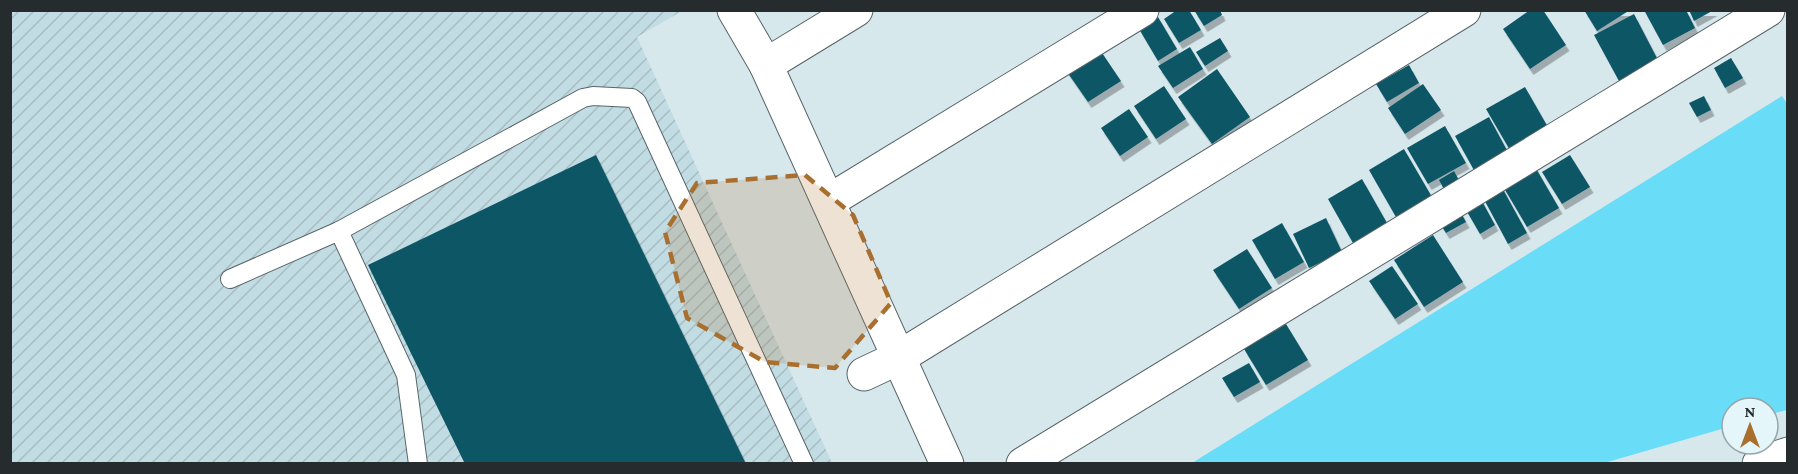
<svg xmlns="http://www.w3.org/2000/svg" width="1798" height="474" viewBox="0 0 1798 474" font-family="'Crimson Pro',serif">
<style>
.industrial{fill:url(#industrial-furrows)}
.green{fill:#69dcf8}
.building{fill:#0f5766;filter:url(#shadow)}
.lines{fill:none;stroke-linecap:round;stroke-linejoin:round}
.service-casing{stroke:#566569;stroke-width:20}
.minor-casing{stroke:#566569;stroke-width:35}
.motorway-casing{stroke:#566569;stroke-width:35}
.service{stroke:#fff;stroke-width:18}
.minor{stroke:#fff;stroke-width:33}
.motorway{stroke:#fff;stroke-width:33}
.marked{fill:#a96f2e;fill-opacity:0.2;stroke:#a96f2e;stroke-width:4.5;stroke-dasharray:12 8;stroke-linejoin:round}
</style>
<defs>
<pattern id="industrial-furrows" width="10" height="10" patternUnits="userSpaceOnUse" patternTransform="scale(1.5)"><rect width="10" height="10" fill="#c2dce3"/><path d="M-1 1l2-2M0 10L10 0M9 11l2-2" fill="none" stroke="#a7bdc3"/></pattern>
<filter id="shadow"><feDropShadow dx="3.5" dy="6" stdDeviation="0" flood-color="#0004"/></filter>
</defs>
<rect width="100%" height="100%" fill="#d7e8ed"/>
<polygon class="industrial" points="10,11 682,11 637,37 832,463 11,463"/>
<polygon class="green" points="1782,96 1788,105 1787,410 1768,415 1768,408 1732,408 1732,426 1604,463 1192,463"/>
<g class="building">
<polygon points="1177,10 1189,10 1201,30 1179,43 1164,19"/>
<polygon points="1194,10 1220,10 1222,15 1204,26"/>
<polygon points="1530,10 1543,10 1566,45 1530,69 1503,29"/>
<polygon points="1584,10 1630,10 1597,31"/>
<polygon points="1644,10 1686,10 1695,28 1663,45"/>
<polygon points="1689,10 1714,10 1694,21"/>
<polygon points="1634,14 1658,60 1619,81 1594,35"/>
<polygon points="1158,17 1177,49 1158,61 1139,29"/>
<polygon points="1220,38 1228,51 1205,66 1196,52"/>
<polygon points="1096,44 1121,81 1088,102 1063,66"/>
<polygon points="1190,47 1203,69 1173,88 1158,66"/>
<polygon points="1731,58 1743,78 1725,88 1714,68"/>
<polygon points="1409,65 1419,83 1387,102 1376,84"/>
<polygon points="1217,69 1250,117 1212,144 1178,97"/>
<polygon points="1423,84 1441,110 1405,134 1388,108"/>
<polygon points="1164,86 1186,119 1156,139 1134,106"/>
<polygon points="1525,87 1553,136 1514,157 1486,109"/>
<polygon points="1704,96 1711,110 1697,117 1689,103"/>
<polygon points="1129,109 1148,137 1120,156 1101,128"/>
<polygon points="1489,117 1509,154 1475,172 1455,136"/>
<polygon points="1445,126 1466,163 1428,184 1407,148"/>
<polygon points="1404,149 1432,197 1396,217 1369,170"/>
<polygon points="596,155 746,464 465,464 368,265"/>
<polygon points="1570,155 1590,187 1562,204 1542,172"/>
<polygon points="1534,165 1559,208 1527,227 1501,183"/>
<polygon points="1454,171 1461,184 1446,193 1439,180"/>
<polygon points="1362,179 1387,223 1353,243 1328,199"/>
<polygon points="1499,182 1527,233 1508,244 1480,192"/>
<polygon points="1478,194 1495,225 1480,234 1462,203"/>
<polygon points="1455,202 1466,222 1446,233 1434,214"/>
<polygon points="1326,218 1342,252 1309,268 1293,234"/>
<polygon points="1282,223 1304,262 1275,279 1252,240"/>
<polygon points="1433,235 1463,282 1424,307 1394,260"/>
<polygon points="1247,249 1272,288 1239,309 1213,270"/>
<polygon points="1392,266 1418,304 1395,319 1369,281"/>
<polygon points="1286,324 1308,360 1266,385 1244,349"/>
<polygon points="1249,363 1260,382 1234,397 1222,378"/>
</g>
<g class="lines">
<g class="service-casing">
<g id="service">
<polyline points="339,231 406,375 418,464"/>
<polyline points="230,279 339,231 583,98 593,96 632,98 637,102 804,464"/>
</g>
</g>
<g class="minor-casing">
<g id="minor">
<polyline points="734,10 766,65 947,464"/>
<polyline points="766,65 856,10"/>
<polyline points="829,201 1142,10"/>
<polyline points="864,374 898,358 1464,10"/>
<polyline points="1023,464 1768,10"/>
</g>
</g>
<g class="motorway-casing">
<polyline id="motorway" points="1759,464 1788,454"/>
</g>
<use href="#service" class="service"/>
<use href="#minor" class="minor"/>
<use href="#motorway" class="motorway"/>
</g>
<path class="marked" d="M 805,175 L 853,215 L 891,303 L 835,368 L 765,362 L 687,318 L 665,232 L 697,183 Z"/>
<rect width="1798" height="474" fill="none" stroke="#262c2e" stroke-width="24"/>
<g transform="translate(1750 426)"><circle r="28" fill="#e4f6fa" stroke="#98a5a8" stroke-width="1.5"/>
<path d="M0-4.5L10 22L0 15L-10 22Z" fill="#a96f2e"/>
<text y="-9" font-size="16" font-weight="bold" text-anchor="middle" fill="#262c2e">N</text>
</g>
</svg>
